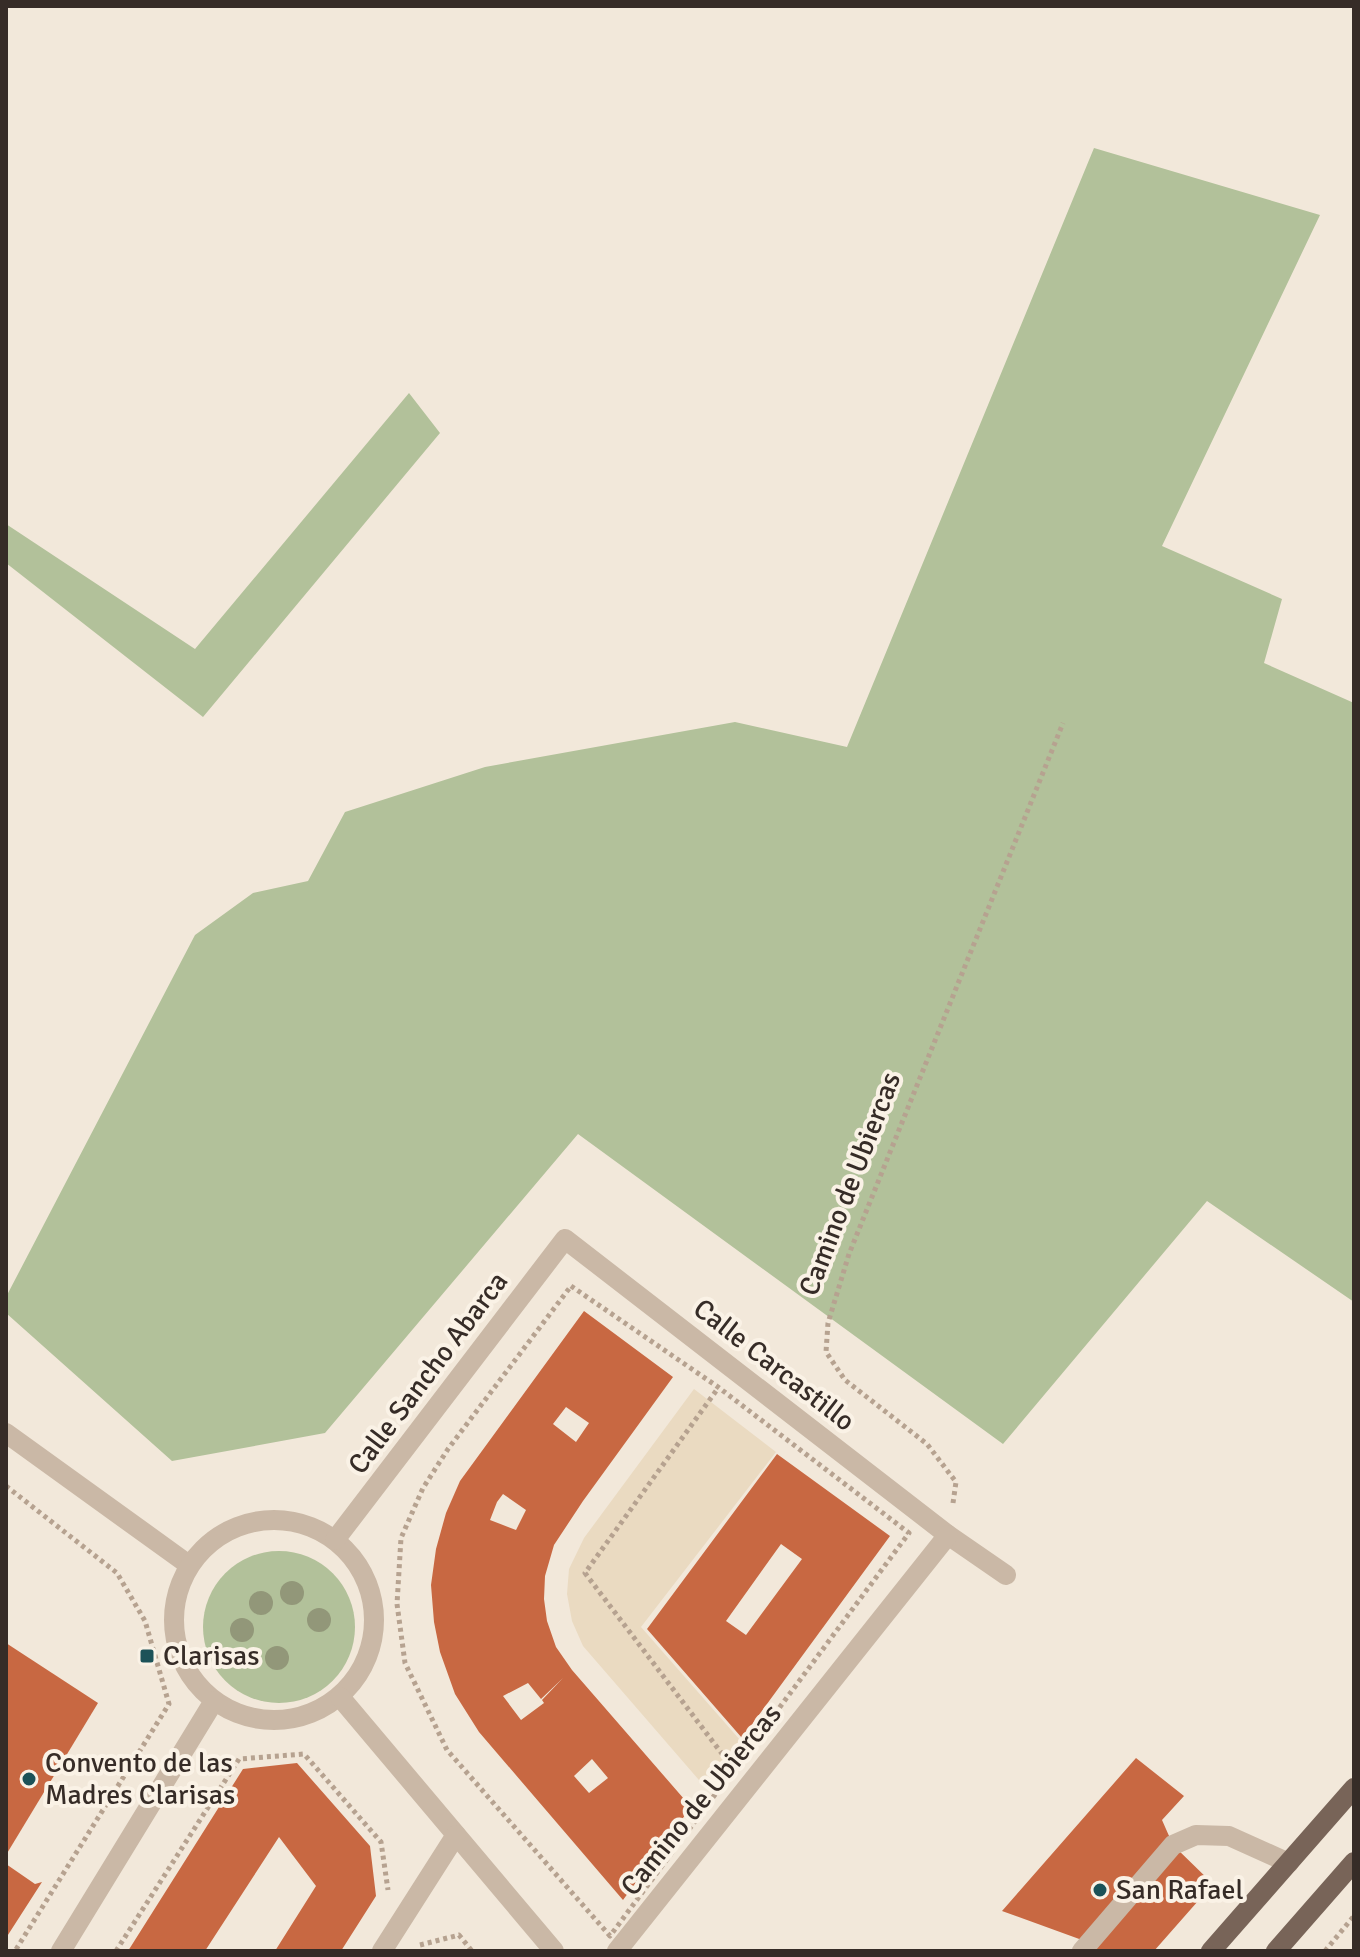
<svg xmlns="http://www.w3.org/2000/svg" width="1360" height="1957" viewBox="0 0 1360 1957" font-family="Signika,sans-serif">
<style>
.green{fill:#b2c19a}
.plaza{fill:#eadac1}
.building{fill:#c86842;fill-rule:evenodd}
.lines{fill:none;stroke-linecap:round;stroke-linejoin:round}
.path{stroke:#b6a290;stroke-width:5;stroke-dasharray:4 4;stroke-linecap:butt}
.minor{stroke:#cab8a6;stroke-width:20}
.major{stroke:#786458;stroke-width:20}
.tree{fill:#929779}
.poi-dot{fill:#1c5258;stroke:#faf2e6;stroke-width:3}
.labels{text-anchor:middle;dominant-baseline:central;stroke-width:8;stroke-linejoin:round;paint-order:stroke}
.street-label{font-size:28px;fill:#362c27;stroke:#faf2e6}
.poi-label{font-size:28px;fill:#362c27;stroke:#faf2e6;text-anchor:start}
</style>
<rect width="100%" height="100%" fill="#f2e8da"/>
<g class="green">
<polygon points="1094,148 1320,215 1162,546 1282,599 1264,663 1354,703 1354,1302 1207,1201 1003,1444 578,1134 325,1433 172,1461 6,1313 6,1297 195,935 253,893 308,881 345,812 485,767 735,722 847,747"/>
<polygon points="409,393 440,433 203,717 6,563 6,524 195,649"/>
<circle cx="279" cy="1627" r="76"/>
</g>
<polygon class="plaza" points="694,1389 776,1452 641,1627 740,1740 705,1787 583,1646 572,1621 567,1594 569,1569 584,1538"/>
<g class="building">
<path d="M 584,1311 L 673,1377 L 583,1501 L 554,1545 L 545,1576 L 544,1599 L 547,1621 L 556,1647 L 572,1670 L 691,1807 L 623,1900 L 479,1732 L 455,1694 L 440,1652 L 434,1622 L 431,1585 L 436,1549 L 446,1513 L 460,1481 ZM 566,1407 L 589,1423 L 576,1442 L 553,1424 ZM 503,1494 L 526,1510 L 516,1530 L 490,1520 L 497,1502 ZM 563,1678 L 542,1700 L 544,1703 L 521,1720 L 503,1696 L 528,1683 L 541,1699 ZM 592,1759 L 608,1778 L 589,1793 L 574,1776 Z"/>
<path d="M 777,1454 L 890,1536 L 742,1738 L 647,1629 ZM 781,1544 L 802,1559 L 746,1635 L 726,1621 Z"/>
<polygon points="6,1643 98,1703 6,1855"/>
<polygon points="1136,1758 1184,1796 1162,1820 1173,1845 1213,1884 1154,1951 1094,1951 1082,1940 1002,1911"/>
<polygon points="297,1763 370,1846 376,1896 341,1951 275,1951 316,1886 279,1837 205,1951 128,1951 243,1769"/>
<polygon points="6,1864 35,1884 42,1882 6,1938"/>
</g>
<g class="lines">
<g class="path">
<polygon points="571,1286 718,1387 909,1533 610,1936 447,1750 405,1663 397,1604 401,1538 423,1488 448,1449"/>
<polyline points="716,1391 585,1573 726,1759 732,1765"/>
<polyline points="6,1486 117,1573 145,1621 169,1704 15,1951"/>
<polyline points="953,1503 956,1482 927,1444 845,1380 826,1352 828,1323 849,1254 1063,723"/>
<polyline points="420,1945 459,1935 472,1951"/>
<polyline points="116,1951 239,1759 304,1754 381,1842 388,1890"/>
<polyline points="1325,1951 1354,1916"/>
</g>
<g class="minor">
<polyline points="6,1433 189,1565"/>
<circle cx="274" cy="1620" r="100"/>
<polyline points="335,1540 565,1239 948,1535 1006,1575"/>
<polyline points="340,1697 554,1951"/>
<polyline points="61,1951 214,1701"/>
<polyline points="382,1951 456,1835"/>
<polyline points="617,1951 948,1535"/>
<polyline points="1082,1951 1173,1845 1196,1835 1229,1836 1289,1863"/>
</g>
<g class="major">
<polyline points="1211,1951 1354,1788"/>
<polyline points="1276,1951 1354,1862"/>
</g>
</g>
<g class="tree">
<circle cx="292" cy="1593" r="12"/>
<circle cx="261" cy="1603" r="12"/>
<circle cx="319" cy="1620" r="12"/>
<circle cx="242" cy="1630" r="12"/>
<circle cx="277" cy="1658" r="12"/>
</g>
<g class="poi-dot">
<rect x="139" y="1648" width="16" height="16" rx="4"/>
<circle cx="29" cy="1779" r="8"/>
<circle cx="1100" cy="1890" r="8"/>
</g>
<g class="labels">
<g class="street-label">
<text transform="translate(850 1184) rotate(-69)">Camino de Ubiercas</text>
<text transform="translate(774 1365) rotate(38)">Calle Carcastillo</text>
<text transform="translate(428 1373) rotate(-53)">Calle Sancho Abarca</text>
<text transform="translate(701 1800) rotate(-51)">Camino de Ubiercas</text>
</g>
<g class="poi-label">
<text x="163" y="1656">Clarisas</text>
<text x="45" y="1763">Convento de las<tspan x="45" dy="32">Madres Clarisas</tspan></text>
<text x="1116" y="1890">San Rafael</text>
</g>
</g>
<rect width="1360" height="1957" fill="none" stroke="#362c27" stroke-width="16"/>
</svg>
